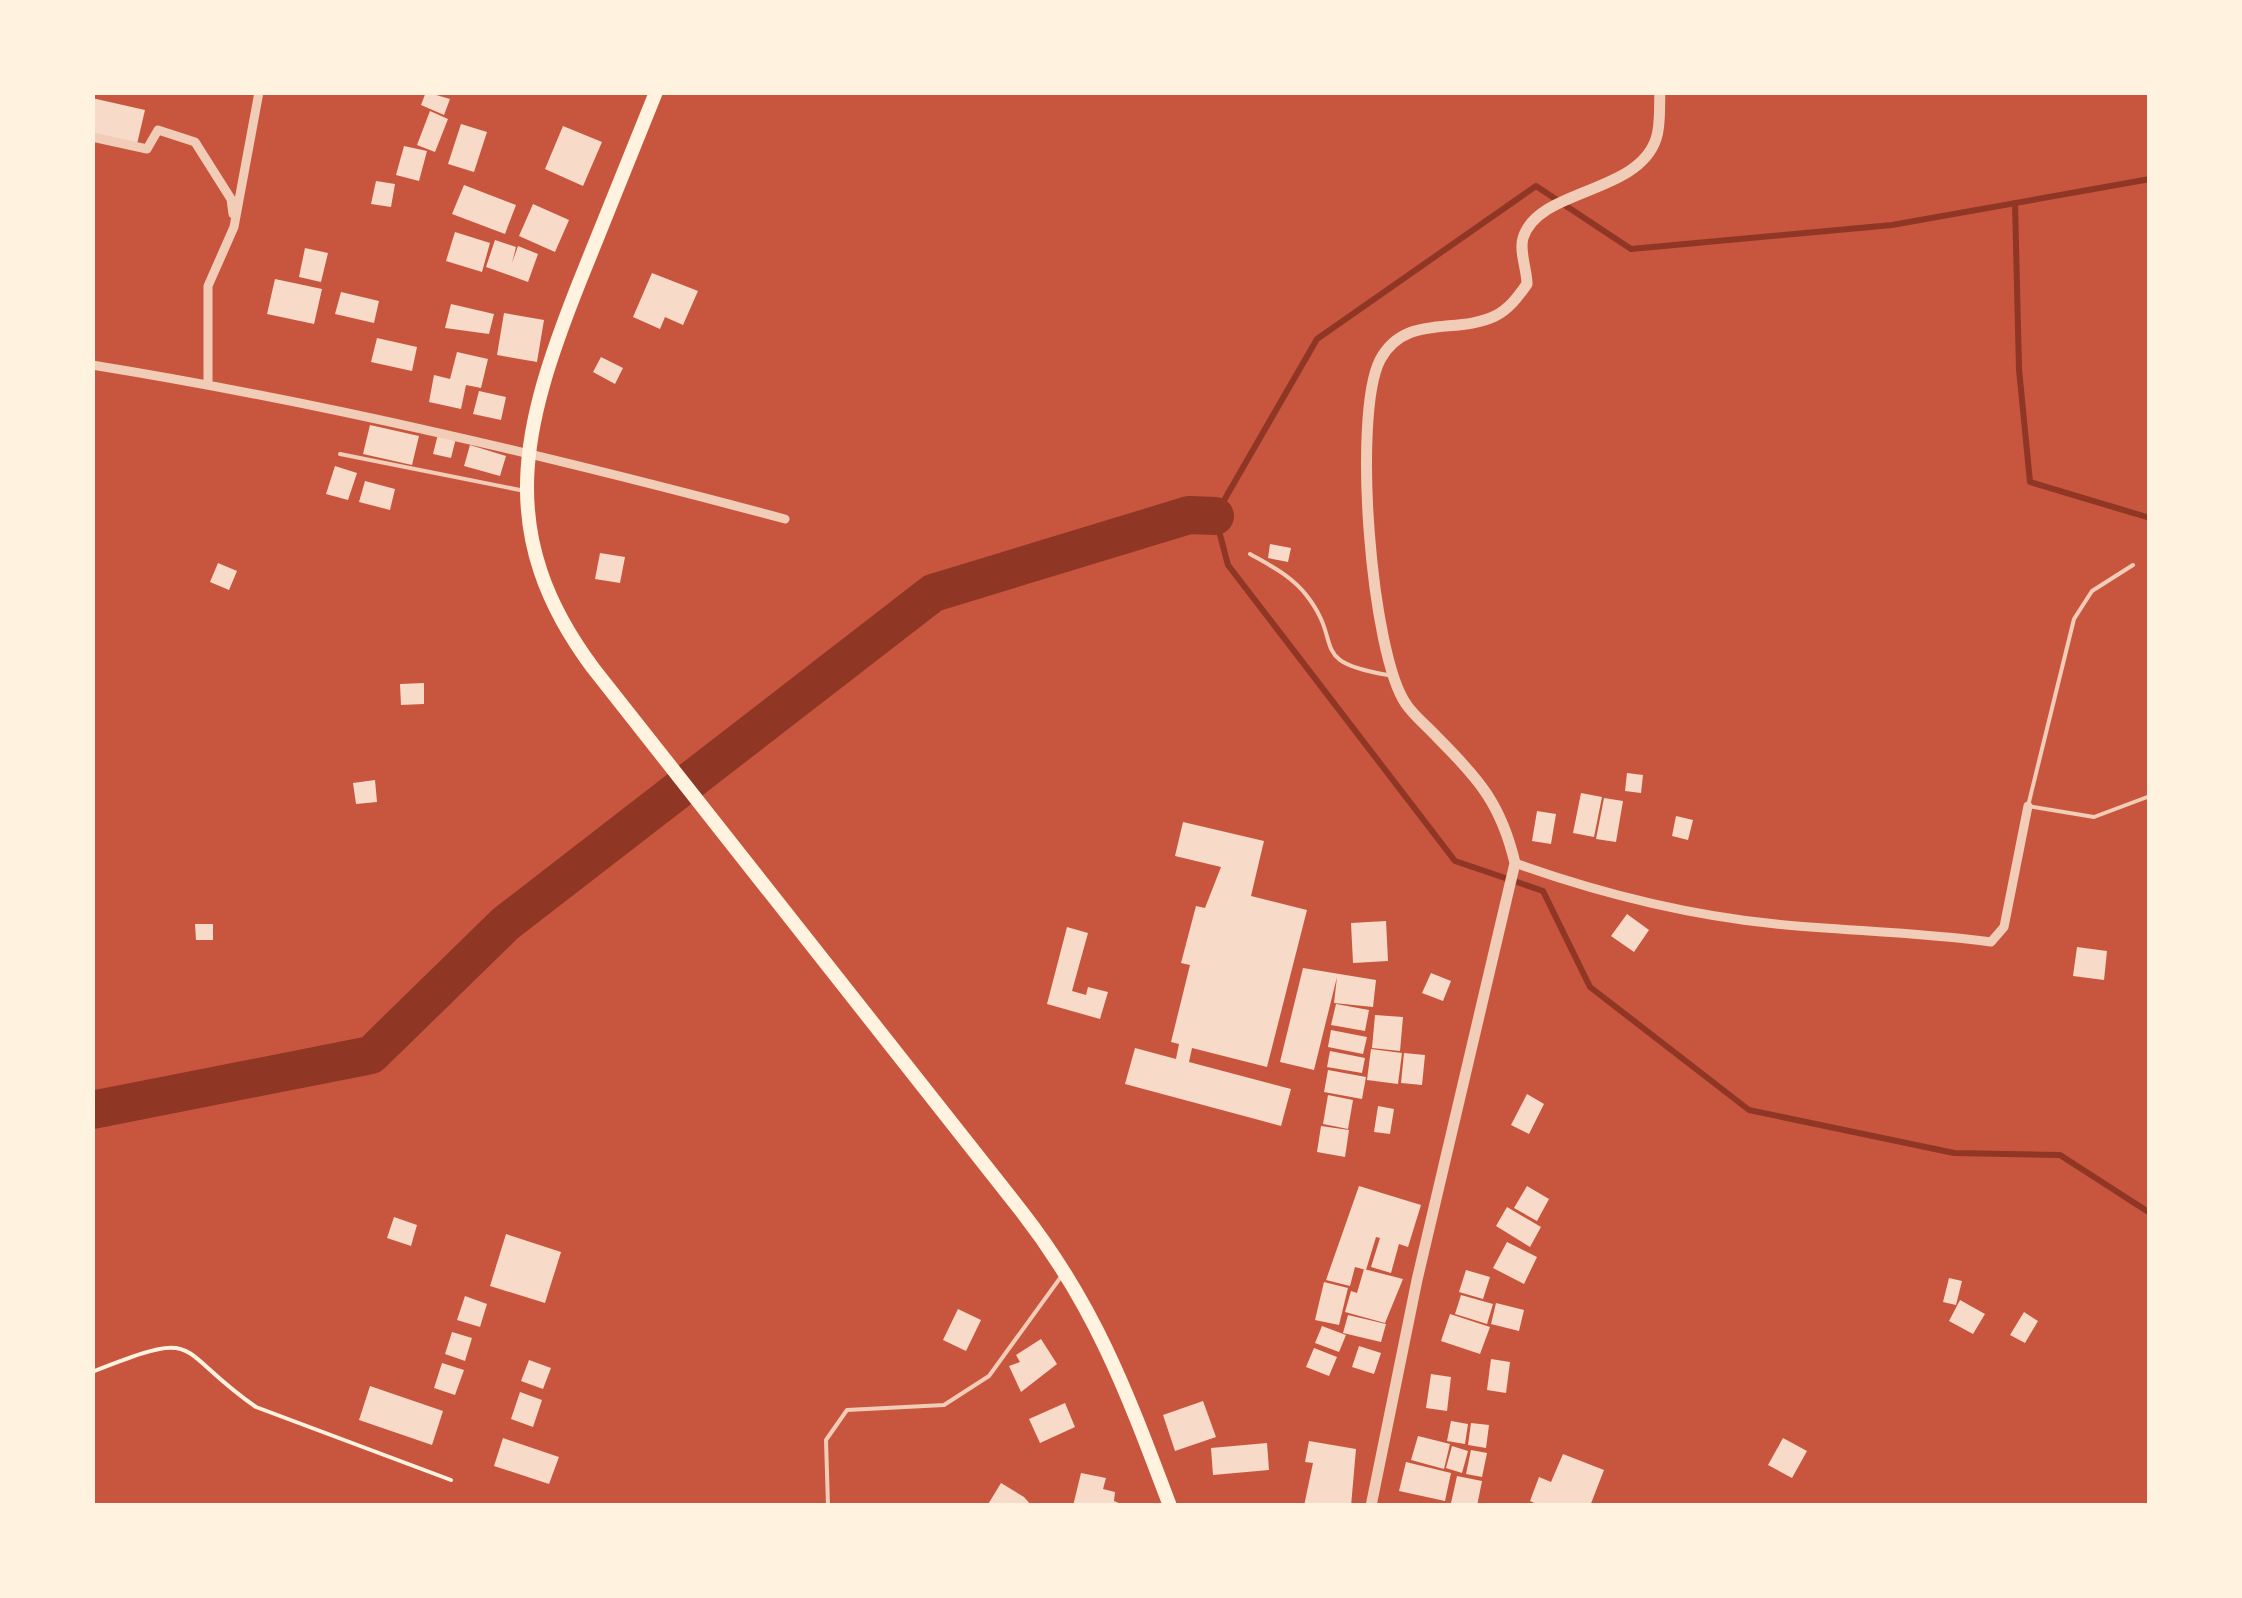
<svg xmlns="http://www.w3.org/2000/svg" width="2242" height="1598" viewBox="0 0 2242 1598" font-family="Poppins,sans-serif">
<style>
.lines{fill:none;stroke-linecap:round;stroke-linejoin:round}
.stream{stroke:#8f3625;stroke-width:6}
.river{stroke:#8f3625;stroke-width:38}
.building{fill:#f7dbc8}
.path{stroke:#fff3e0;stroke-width:4}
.service{stroke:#f1ccb7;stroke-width:4}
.minor{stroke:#f1ccb7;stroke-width:9}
.tertiary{stroke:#f1ccb7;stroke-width:11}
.primary{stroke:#fff3e0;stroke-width:14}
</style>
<rect width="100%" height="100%" fill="#c8553d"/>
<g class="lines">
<g class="stream">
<polyline points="2150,179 1892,225 1631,249 1536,186 1317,339 1215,516 1228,565 1455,861 1543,891 1590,987 1749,1110 1954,1153 2060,1155 2150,1213"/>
<polyline points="2015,203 2019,369 2030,482 2150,518"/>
</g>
<polyline class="river" points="92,1110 371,1055 505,924 933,593 1189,515 1215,516"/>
</g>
<g class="building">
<polygon points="426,92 450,99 444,115 421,105"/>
<polygon points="92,98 145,110 137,144 92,134"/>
<polygon points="430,111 448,119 435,152 417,145"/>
<polygon points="461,124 487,132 474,172 448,164"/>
<polygon points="563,126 602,142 583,186 545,169"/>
<polygon points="404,146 427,151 419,181 396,175"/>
<polygon points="376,181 395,184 391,207 371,204"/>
<polygon points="464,185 516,205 505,234 452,214"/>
<polygon points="533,204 569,220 555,252 519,236"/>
<polygon points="455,232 490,243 482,272 446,261"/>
<polygon points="495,240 516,247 512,263 518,246 538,254 528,282 486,267"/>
<polygon points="305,248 328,253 321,282 299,277"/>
<polygon points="652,273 698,291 683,325 665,317 660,329 633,317"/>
<polygon points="275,279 322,289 314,324 267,314"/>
<polygon points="341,292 379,301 374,323 335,314"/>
<polygon points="451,304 494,314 489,334 445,328"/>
<polygon points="504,313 544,320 537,362 497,355"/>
<polygon points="377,338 417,347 412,371 371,362"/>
<polygon points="457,352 488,359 481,388 466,385 461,409 429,402 434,375 450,379"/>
<polygon points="601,357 623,368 615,384 593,372"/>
<polygon points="479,391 506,397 501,420 473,414"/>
<polygon points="370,425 419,436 412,465 363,454"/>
<polygon points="438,434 456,438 451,458 433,454"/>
<polygon points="470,445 506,456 500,476 464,466"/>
<polygon points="335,466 357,473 348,500 326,494"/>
<polygon points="365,481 395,489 390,510 359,502"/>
<polygon points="1270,544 1291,548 1288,562 1268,558"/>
<polygon points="600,553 625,557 620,583 595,579"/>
<polygon points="218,563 237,571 229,590 210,582"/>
<polygon points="424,683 424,704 401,705 400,684"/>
<polygon points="1627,773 1643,775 1641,793 1625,791"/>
<polygon points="375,780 377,802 356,804 353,783"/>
<polygon points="1581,793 1602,797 1594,837 1573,833"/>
<polygon points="1604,798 1623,801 1616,842 1596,839"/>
<polygon points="1537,811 1556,814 1551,844 1532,841"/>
<polygon points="1676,816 1693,820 1688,840 1672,836"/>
<polygon points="1183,822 1264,841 1251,896 1307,910 1267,1067 1192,1048 1189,1062 1291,1089 1281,1126 1125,1084 1135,1048 1176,1059 1179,1044 1171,1042 1190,965 1181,963 1196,906 1205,908 1221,867 1175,856"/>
<polygon points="1627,914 1649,930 1634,952 1611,936"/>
<polygon points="1386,921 1388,961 1353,963 1351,923"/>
<polygon points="195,924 213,924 213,940 196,940"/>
<polygon points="1067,927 1088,933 1072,991 1086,995 1088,987 1108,992 1100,1019 1047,1004"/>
<polygon points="2077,947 2107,951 2104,980 2073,976"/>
<polygon points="1303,968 1376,980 1373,1007 1334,1003 1337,977 1314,1070 1280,1062"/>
<polygon points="1431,973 1451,981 1443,1001 1422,993"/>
<polygon points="1336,1004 1369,1010 1365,1031 1331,1025"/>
<polygon points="1375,1015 1403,1017 1400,1051 1372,1048"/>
<polygon points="1331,1030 1367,1037 1363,1054 1328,1047"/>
<polygon points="1371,1049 1402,1053 1398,1084 1367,1080"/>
<polygon points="1330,1051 1365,1058 1362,1073 1327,1067"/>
<polygon points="1404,1053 1425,1055 1422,1085 1401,1083"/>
<polygon points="1328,1070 1366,1077 1362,1099 1324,1092"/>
<polygon points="1527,1094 1544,1104 1529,1134 1511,1125"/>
<polygon points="1328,1095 1353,1100 1348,1129 1323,1124"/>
<polygon points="1378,1106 1394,1109 1390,1134 1374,1132"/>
<polygon points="1321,1126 1349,1130 1345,1157 1317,1152"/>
<polygon points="1359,1186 1421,1205 1408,1247 1399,1244 1391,1273 1371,1267 1380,1238 1376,1237 1366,1270 1355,1267 1350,1286 1326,1280"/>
<polygon points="1527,1186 1549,1199 1537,1221 1514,1208"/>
<polygon points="1507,1207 1541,1227 1530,1247 1496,1226"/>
<polygon points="394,1217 417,1225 411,1246 387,1238"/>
<polygon points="506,1234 561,1252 545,1303 490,1286"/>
<polygon points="1507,1242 1537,1257 1524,1284 1493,1268"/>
<polygon points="1364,1269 1403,1279 1385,1323 1345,1312 1351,1291 1357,1293"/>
<polygon points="1466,1270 1490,1277 1483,1299 1459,1292"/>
<polygon points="1949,1278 1962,1281 1956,1305 1943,1302"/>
<polygon points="1324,1282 1348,1288 1339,1325 1315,1320"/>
<polygon points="1461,1295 1493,1304 1487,1324 1455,1314"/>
<polygon points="465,1296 487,1304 480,1327 457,1320"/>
<polygon points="1960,1300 1985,1314 1973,1334 1949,1321"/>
<polygon points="1496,1303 1524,1310 1519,1331 1491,1324"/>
<polygon points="958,1309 981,1320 966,1351 943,1340"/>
<polygon points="2024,1312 2038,1321 2025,1343 2010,1335"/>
<polygon points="1450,1314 1490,1327 1480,1354 1441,1341"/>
<polygon points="1348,1315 1386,1324 1381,1342 1343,1333"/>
<polygon points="1322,1326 1346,1335 1339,1352 1315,1343"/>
<polygon points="452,1332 472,1338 465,1361 445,1354"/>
<polygon points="1041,1339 1057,1364 1021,1392 1009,1366 1020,1362 1016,1355"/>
<polygon points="1359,1346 1381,1353 1374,1374 1352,1367"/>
<polygon points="1314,1348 1337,1357 1329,1376 1306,1367"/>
<polygon points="1491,1359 1510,1362 1506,1393 1487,1390"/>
<polygon points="529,1360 551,1368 543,1389 521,1381"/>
<polygon points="442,1363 464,1370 455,1395 434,1388"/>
<polygon points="1431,1374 1451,1377 1447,1411 1426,1408"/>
<polygon points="370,1386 443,1411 432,1445 359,1420"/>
<polygon points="520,1392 542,1400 533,1427 511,1419"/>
<polygon points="1203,1401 1216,1437 1175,1451 1163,1415"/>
<polygon points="1065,1403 1075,1427 1040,1443 1029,1419"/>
<polygon points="1451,1421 1468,1424 1465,1444 1447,1441"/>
<polygon points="1471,1423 1489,1425 1486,1448 1468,1445"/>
<polygon points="1418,1436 1450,1444 1444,1469 1411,1460"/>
<polygon points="503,1438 559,1457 549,1484 494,1466"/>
<polygon points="1783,1438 1807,1451 1792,1478 1768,1465"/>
<polygon points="1309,1441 1356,1449 1351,1506 1304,1506 1313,1463 1305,1462"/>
<polygon points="1267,1443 1269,1470 1213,1475 1211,1448"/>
<polygon points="1452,1446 1468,1451 1462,1473 1446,1468"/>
<polygon points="1471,1450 1487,1453 1482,1477 1466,1474"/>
<polygon points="1563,1454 1604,1470 1590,1506 1541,1506 1530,1501 1539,1477 1551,1482"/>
<polygon points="1406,1462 1451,1473 1445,1501 1399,1491"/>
<polygon points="1081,1473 1106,1478 1103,1489 1115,1492 1114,1501 1126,1506 1073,1506"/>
<polygon points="1457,1476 1482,1481 1477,1506 1451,1503"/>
<polygon points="1001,1483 1024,1497 1032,1506 987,1506"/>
</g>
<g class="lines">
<path class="path" d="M 92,1372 C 206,1327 171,1348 256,1407 L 451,1480"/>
<g class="service">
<polyline points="340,454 525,491"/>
<path d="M 1250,554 C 1271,566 1292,576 1307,596 C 1345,645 1306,661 1388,675"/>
<polyline points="2133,565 2092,591 2074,619 2028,806 2094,817 2150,796"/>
<polyline points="828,1506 826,1440 847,1410 944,1405 989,1376 1063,1274"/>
</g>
<g class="minor">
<polyline points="92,137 147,149 158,130 195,142 231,199 233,214"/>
<path d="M 92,365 C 327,403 556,458 785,519"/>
<polyline points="208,384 208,286 234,227 259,92"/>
<path d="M 1515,863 C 1599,893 1687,915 1776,924 C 1848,931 1919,932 1991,942 L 2004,927 L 2028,806"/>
</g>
<path class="tertiary" d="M 1371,1506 L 1417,1280 L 1515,863 C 1501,804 1479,779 1437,737 C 1427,726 1414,716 1406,704 C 1371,654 1352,415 1380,360 C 1405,313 1456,335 1495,316 C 1509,309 1518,297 1527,284 C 1527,270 1519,251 1523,238 C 1538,188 1637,195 1656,139 C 1661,125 1659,107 1660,92"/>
<path class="primary" d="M 656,92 C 630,156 605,219 579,283 C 522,427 493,534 593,668 L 1022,1212 C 1096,1307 1128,1395 1170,1506"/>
</g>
<rect width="2242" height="1598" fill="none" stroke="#fff3e0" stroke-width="190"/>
</svg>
